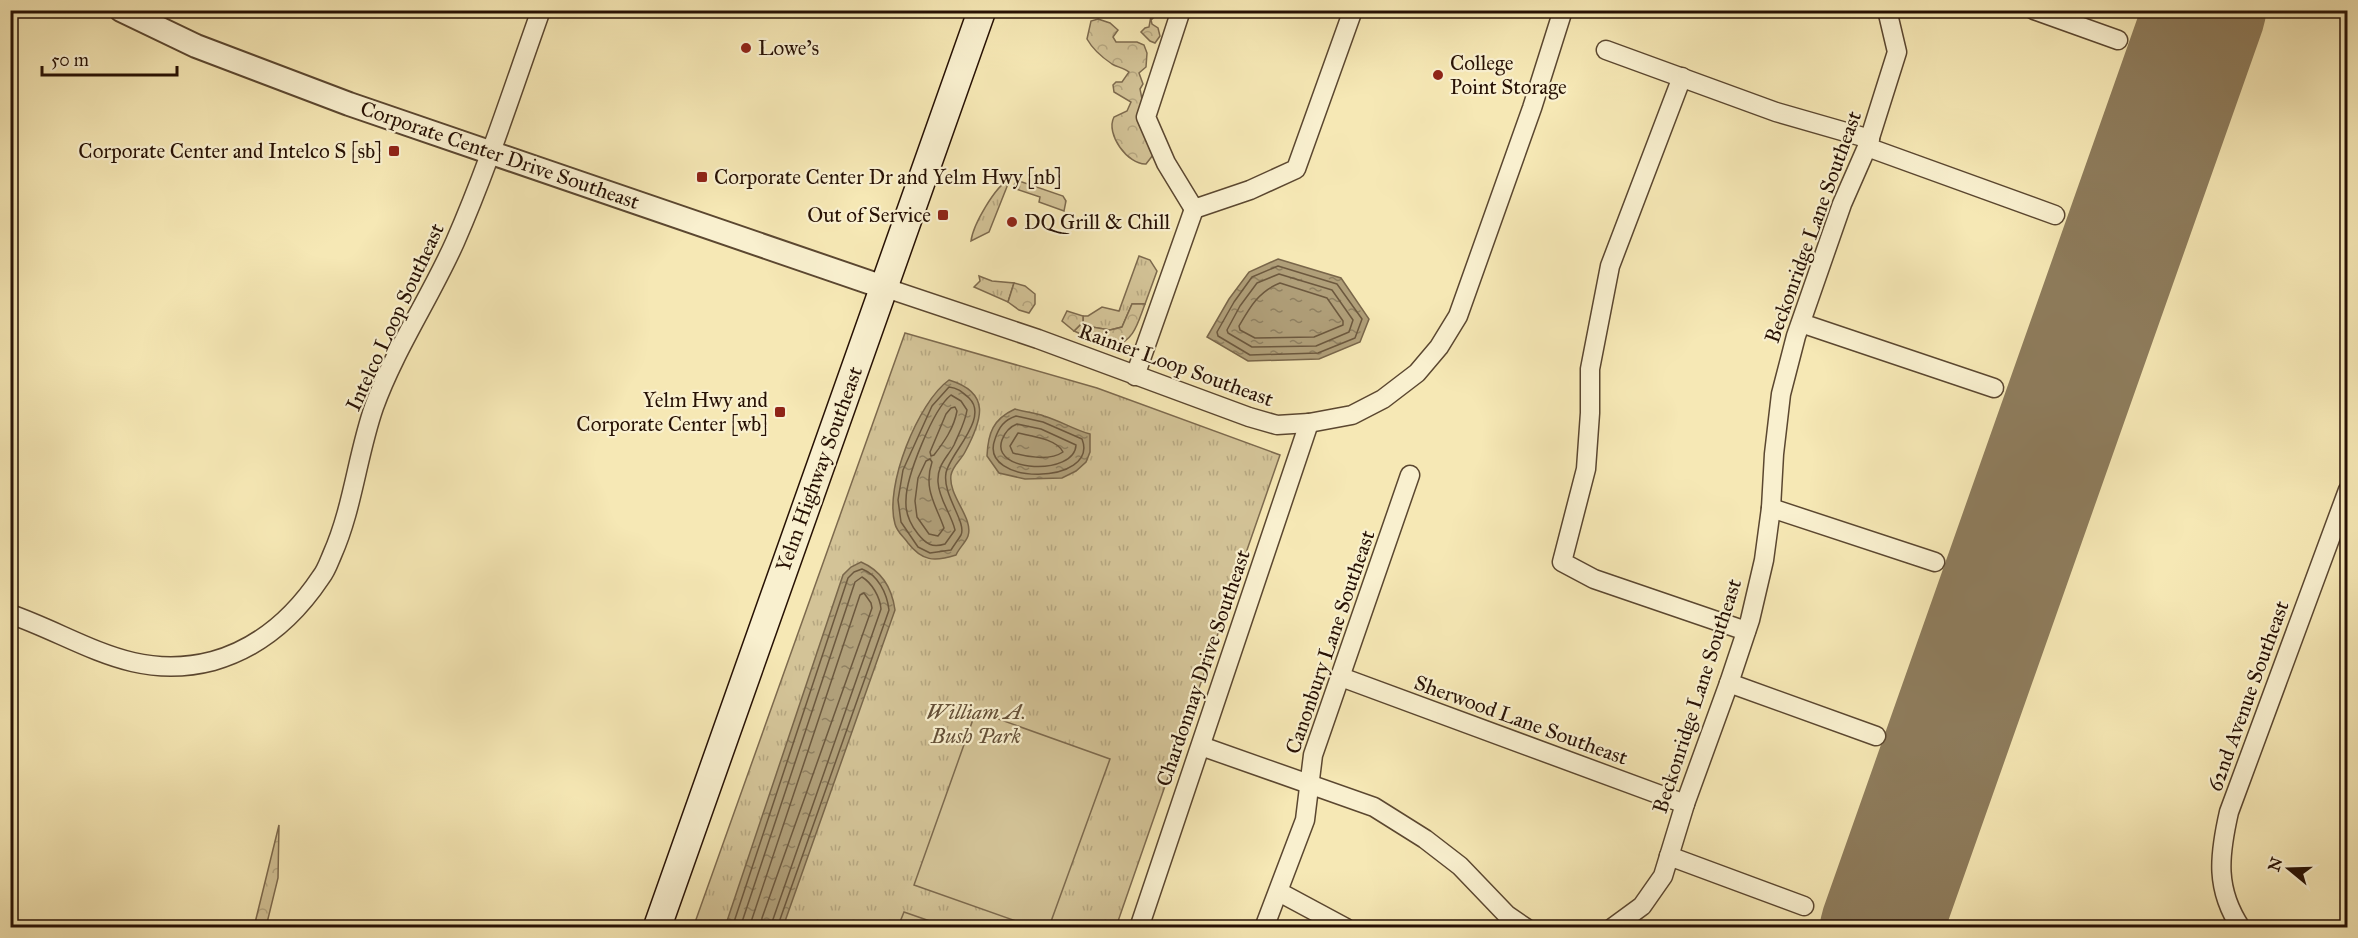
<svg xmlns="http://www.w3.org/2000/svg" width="2358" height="938" viewBox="0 0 2358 938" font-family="'IM FELL Great Primer',serif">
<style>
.grass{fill:url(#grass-tufts);stroke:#7d6a4e;stroke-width:1.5}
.forest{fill:url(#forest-crowns);stroke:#7d6a4e;stroke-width:1.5}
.pitch{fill:#d3c397;stroke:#7d6a4e;stroke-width:1.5}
.water{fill:url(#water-ripples);stroke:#79664a;stroke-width:1.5}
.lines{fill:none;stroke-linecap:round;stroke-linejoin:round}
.shore{stroke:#6c583e;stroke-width:1.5}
.runway{stroke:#8e7c5c;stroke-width:122}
.minor-casing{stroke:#5b4730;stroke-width:21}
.tertiary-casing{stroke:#5b4730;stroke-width:26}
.secondary-casing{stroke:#271104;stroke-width:30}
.minor{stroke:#f9f0cf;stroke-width:18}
.tertiary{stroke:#f9f0cf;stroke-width:22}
.secondary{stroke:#f9f0cf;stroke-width:27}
.poi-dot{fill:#8f2418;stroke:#f9f0cf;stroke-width:2}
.labels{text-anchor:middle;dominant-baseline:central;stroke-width:4.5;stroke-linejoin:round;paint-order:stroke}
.poi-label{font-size:21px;fill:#271104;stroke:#f9f0cf;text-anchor:start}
.street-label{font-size:21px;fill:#271104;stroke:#f9f0cf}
.park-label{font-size:21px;font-style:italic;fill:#634f37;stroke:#f9f0cf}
</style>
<defs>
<pattern id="grass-tufts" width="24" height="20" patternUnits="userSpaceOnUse" patternTransform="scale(1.5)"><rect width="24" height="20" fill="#d3c397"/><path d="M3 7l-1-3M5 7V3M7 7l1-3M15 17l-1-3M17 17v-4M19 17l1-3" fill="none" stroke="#b5a680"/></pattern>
<pattern id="forest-crowns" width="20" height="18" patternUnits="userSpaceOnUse" patternTransform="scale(1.5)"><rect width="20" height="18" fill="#d3c397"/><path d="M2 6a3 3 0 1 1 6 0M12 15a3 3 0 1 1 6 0" fill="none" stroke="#b5a680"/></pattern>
<pattern id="water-ripples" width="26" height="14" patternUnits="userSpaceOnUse" patternTransform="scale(1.5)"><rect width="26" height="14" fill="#b09f79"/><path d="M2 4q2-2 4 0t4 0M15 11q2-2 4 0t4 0" fill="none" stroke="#8f8061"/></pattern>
</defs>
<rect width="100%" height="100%" fill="#f6e8b5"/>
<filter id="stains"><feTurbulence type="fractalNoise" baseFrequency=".00333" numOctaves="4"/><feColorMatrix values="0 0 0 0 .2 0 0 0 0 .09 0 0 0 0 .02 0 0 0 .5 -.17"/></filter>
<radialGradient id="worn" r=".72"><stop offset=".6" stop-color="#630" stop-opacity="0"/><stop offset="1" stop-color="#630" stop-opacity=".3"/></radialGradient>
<g class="grass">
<path d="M 1010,179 L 989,232 L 971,241 C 973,225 995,186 1010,179 Z"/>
<polygon points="1016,180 1063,196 1066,201 1064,211 1039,202 1040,197 1013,188"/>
<polygon points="1139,256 1150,260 1157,271 1145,304 1132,304 1122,327 1110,330 1092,327 1083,335 1074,331 1083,322 1083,316 1088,316 1102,307 1119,311"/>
<polygon points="979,276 992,281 1014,283 1008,302 974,287 980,281"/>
<polygon points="905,333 1097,388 1280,455 1116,927 693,928"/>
</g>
<g class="forest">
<polygon points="1137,11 1161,11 1151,20 1152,24 1158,28 1160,36 1155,43 1150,41 1141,32 1145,28 1149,27 1151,16"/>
<path d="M 1098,19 L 1110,23 L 1118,30 L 1113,37 L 1116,42 L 1137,42 L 1144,45 L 1147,53 L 1146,67 L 1139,73 L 1143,84 L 1140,89 L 1153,155 L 1146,164 C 1128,165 1105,134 1114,117 L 1127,111 L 1131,102 L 1114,92 L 1113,85 L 1116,82 L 1122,82 L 1129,72 C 1124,68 1117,67 1112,64 C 1103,58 1092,48 1087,39 L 1091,21 Z"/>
<polygon points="1014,283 1025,286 1035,294 1035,304 1029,313 1019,310 1008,302"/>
<path d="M 1132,304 L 1145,304 C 1137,325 1135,339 1113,348 L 1083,335 L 1092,327 L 1110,330 L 1122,327 Z"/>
<polygon points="1067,311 1083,316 1083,322 1074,331 1062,321"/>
<polygon points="279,825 278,878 266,927 254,927"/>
</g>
<g class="pitch">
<polygon points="976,711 1110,759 1049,927 1033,927 914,885"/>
<polygon points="904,912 947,927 898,927"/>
</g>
<g class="water">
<polygon points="1278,259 1341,278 1369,319 1360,342 1319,359 1248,361 1207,337 1229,299 1249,272"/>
<path d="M 949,380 C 992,393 982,420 965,452 C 961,460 953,465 951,475 C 948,496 974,518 968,536 C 966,542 959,548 956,555 C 934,562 922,561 908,543 C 903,536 897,532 895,524 C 884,487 918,402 949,380 Z"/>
<path d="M 1015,409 C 1025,412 1035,413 1044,416 C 1061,421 1074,430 1090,434 L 1090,452 L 1086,462 L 1076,471 L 1062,478 L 1025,479 L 999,473 L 987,456 C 988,433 993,419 1015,409 Z"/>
<path d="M 861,562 C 882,571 892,588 895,610 L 783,927 L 725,927 L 843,575 L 851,567 Z"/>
</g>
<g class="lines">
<g class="shore">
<polygon points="1278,266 1337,284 1362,319 1355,338 1318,353 1250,355 1218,336 1217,332 1234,302 1252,277"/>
<polygon points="1279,274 1332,290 1353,320 1349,332 1316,346 1252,347 1228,333 1227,330 1240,306 1257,283"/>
<path d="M 1280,283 L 1327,298 L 1343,321 L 1343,325 L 1314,337 L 1255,338 L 1240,330 L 1239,326 C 1250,307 1259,291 1280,283 Z"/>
<path d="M 949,387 C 958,388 962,392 969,398 C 990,418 949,454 946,473 C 942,495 967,522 961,535 C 958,540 954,545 951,550 L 930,553 L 918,547 L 901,522 L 898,500 L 903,470 L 932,406 Z"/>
<path d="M 951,395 L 961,401 L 967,410 C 965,423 959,433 954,445 C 947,458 937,465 938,482 C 939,500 951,513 955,530 L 945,544 C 932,548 926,544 918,534 C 910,524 905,514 906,500 C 906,477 933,409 951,395 Z"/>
<path d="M 955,407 L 957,411 C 954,428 944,442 934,455 L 931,456 L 930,452 L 946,414 L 951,408 Z"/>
<path d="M 1016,416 L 1043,422 L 1082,439 C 1100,485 977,487 995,439 C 999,427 1004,420 1016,416 Z"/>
<path d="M 1017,424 L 1041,429 L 1076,445 C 1075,476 990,473 1002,440 C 1005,432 1009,427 1017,424 Z"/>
<path d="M 1018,433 C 1031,436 1057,439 1063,452 C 1050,461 1027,457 1013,453 L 1010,446 Z"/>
<path d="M 930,459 L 932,462 C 923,489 936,505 944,528 L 938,536 L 929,534 L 917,517 L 915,501 L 918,478 L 926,461 Z"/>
<path d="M 732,928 L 848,578 L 854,572 L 862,569 C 878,575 887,593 889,610 L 777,928"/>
<path d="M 740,928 L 855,582 L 862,577 C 872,583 880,597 881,609 L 770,928"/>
<polyline points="749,928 860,595 864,593 871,603 872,608 762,918 761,928"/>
</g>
<polyline class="runway" points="1881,928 2205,10"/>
<g class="minor-casing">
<g id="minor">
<polyline points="1181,10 1146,117 1166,163 1194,209"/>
<polyline points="2034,10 2118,40"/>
<polyline points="1606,50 1776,112 1870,139"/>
<polyline points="1682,77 1610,266 1590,369 1590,413 1586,469 1562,562 1594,579 1746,631"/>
<polyline points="1867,147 2055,215"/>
<polyline points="1194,209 1250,190 1296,169 1353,10"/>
<polyline points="883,287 1038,339 1249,417 1277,425 1309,423 1352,415 1383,399 1417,373 1439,347 1458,316 1532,108 1563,10"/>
<polyline points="1801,323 1994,388"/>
<polyline points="1135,376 1194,209"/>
<polyline points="1771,508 1935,562"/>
<path d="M 10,614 C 81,639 133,682 213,661 C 259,648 295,616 321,577 C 326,571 329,562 332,555 C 353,508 357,456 374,407 C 395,349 430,298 455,242 C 488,167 513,88 541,10"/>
<polyline points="1341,677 1685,804"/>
<polyline points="1729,683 1876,736"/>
<polyline points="1201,746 1374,807 1425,839 1460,866 1507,915 1526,928"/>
<polyline points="1669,856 1804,906"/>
<polyline points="1279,892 1346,928"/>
<polyline points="1139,928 1309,423"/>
<polyline points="1264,928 1305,820 1313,755 1410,475"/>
<polyline points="1612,928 1642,906 1663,876 1685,804 1729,683 1750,620 1764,560 1771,508 1774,454 1781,394 1796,336 1842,204 1867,147 1897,52 1888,14 1885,10"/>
<path d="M 2241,928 C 2215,889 2219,856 2229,812 L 2348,490"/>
</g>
</g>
<g class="tertiary-casing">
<polyline id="tertiary" points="121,10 196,46 349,104 883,287"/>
</g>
<g class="secondary-casing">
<polyline id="secondary" points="657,928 982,10"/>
</g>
<use href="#minor" class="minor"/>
<use href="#tertiary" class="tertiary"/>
<use href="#secondary" class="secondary"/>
</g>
<g class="poi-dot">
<circle cx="746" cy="48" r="6"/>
<circle cx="1438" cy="75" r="6"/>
<rect x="388" y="145" width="12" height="12" rx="3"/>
<rect x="696" y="171" width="12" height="12" rx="3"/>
<rect x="937" y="209" width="12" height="12" rx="3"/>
<circle cx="1012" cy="222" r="6"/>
<rect x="774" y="406" width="12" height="12" rx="3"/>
</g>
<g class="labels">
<g class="poi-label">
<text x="758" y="48">Lowe's</text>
<text x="1450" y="63">College<tspan x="1450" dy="24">Point Storage</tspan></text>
<text x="382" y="151" text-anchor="end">Corporate Center and Intelco S [sb]</text>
<text x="714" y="177">Corporate Center Dr and Yelm Hwy [nb]</text>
<text x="931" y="215" text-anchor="end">Out of Service</text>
<text x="1024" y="222">DQ Grill &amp; Chill</text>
<text x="768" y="400" text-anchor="end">Yelm Hwy and<tspan x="768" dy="24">Corporate Center [wb]</tspan></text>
</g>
<g class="street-label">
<text transform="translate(500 155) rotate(19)">Corporate Center Drive Southeast</text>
<text transform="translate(1813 227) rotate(-70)">Beckonridge Lane Southeast</text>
<text transform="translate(395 317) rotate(-65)">Intelco Loop Southeast</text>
<text transform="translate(1176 365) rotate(20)">Rainier Loop Southeast</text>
<text transform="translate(819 469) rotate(-70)">Yelm Highway Southeast</text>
<text transform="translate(1330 642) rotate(-71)">Canonbury Lane Southeast</text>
<text transform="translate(1203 668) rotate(-71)">Chardonnay Drive Southeast</text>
<text transform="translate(1697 696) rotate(-72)">Beckonridge Lane Southeast</text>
<text transform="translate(2248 696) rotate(-70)">62nd Avenue Southeast</text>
<text transform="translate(1521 720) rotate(20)">Sherwood Lane Southeast</text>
</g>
<g class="park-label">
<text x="976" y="712">William A.<tspan x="976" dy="24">Bush Park</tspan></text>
</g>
</g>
<rect width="2358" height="938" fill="none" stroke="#f6e8b5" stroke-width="36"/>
<rect x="12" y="12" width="2334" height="914" fill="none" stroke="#271104" stroke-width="3"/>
<rect x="18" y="18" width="2322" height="902" fill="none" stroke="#271104" stroke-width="1.5"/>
<g transform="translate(2289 869) rotate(289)" stroke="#f9f0cf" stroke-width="4.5" paint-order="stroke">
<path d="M0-4.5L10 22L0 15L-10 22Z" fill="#271104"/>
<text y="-9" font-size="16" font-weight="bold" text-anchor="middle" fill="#271104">N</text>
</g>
<path d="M42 66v9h135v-9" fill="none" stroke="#271104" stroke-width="3"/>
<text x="51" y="66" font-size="18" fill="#271104" stroke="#f9f0cf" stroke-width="4.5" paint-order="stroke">50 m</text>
<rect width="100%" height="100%" filter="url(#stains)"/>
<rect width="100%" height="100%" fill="url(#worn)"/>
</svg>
